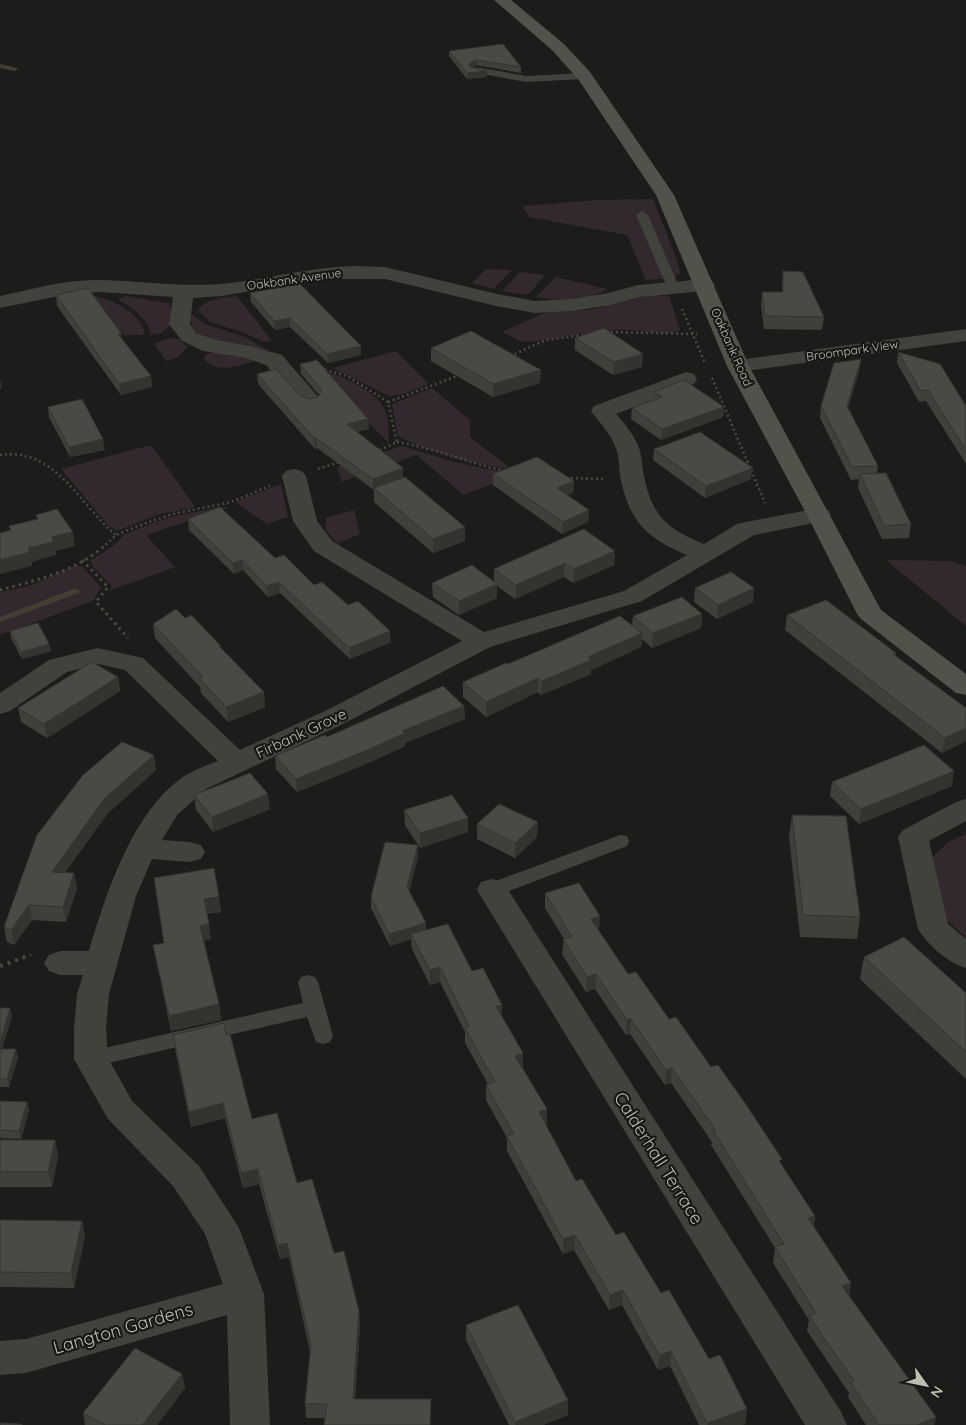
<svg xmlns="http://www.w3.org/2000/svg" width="966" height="1425" viewBox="0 0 966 1425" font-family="Quicksand,sans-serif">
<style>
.green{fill:#32282d}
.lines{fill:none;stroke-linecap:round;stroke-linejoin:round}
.stream{fill:#423e30;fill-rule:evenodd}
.path-far2{stroke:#494941;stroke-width:2.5;stroke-dasharray:2 3;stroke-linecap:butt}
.path-far1{stroke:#494941;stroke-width:3;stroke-dasharray:2.5 4;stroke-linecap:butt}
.path{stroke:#494941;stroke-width:4;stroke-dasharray:3 5;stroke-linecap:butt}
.lane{fill:#41423b;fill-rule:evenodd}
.street{fill:#41423b;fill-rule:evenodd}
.secondary{fill:#515249;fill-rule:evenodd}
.wall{fill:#3f403a}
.shaded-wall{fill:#333430}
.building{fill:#494a44;stroke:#333430}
.labels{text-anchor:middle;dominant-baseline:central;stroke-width:4.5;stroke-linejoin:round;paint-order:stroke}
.far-street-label{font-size:12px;fill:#bcbdad;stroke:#171815}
.street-label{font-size:15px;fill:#bcbdad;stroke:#171815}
.near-street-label{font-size:18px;fill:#bcbdad;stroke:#171815}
</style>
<rect width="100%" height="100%" fill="#1c1d1a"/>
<g class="green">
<polygon points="653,199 678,263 680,273 673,278 646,280 627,235 529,217 522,206 597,200"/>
<polygon points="486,269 512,270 493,289 472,283"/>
<polygon points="520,272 545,275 528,295 502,291"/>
<path d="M 556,277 L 607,289 C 588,302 558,301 536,297 Z"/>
<path d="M 649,295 L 669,296 L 680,330 C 672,336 641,331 630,330 C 595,329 563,338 529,342 L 520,341 L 502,332 L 544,313 L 595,309 Z"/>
<path d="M 94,296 C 110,297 146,317 144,335 L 123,335 Z"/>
<path d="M 127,296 L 168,303 L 171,307 L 170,326 L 161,333 L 150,335 C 152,322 130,306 119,300 L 120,298 Z"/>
<path d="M 237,296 L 271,340 L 264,342 L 244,333 L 210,322 L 198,311 C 204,298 224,298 237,296 Z"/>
<path d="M 190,313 L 205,324 L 245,337 L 269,351 C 247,346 209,343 192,329 Z"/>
<polygon points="169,338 179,339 187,347 178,357 166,361 154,344"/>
<polygon points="396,351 429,384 400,395 389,396 333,368"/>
<path d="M 223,352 L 249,358 L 255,361 C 238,366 217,374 204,359 L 206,354 Z"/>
<path d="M 322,370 C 340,375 376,391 384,408 C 389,418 389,432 389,443 L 355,409 Z"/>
<path d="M 432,388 L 470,420 L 470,437 L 511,469 C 476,465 430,453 398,436 L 392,404 Z"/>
<polygon points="151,445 195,507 157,515 117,531 108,525 61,469"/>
<polygon points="402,446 454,462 516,475 464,495 416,455 342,482 337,469 339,466"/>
<polygon points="281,484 288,517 267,524 235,502"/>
<polygon points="219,507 230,507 146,535 175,567 109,591 112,586 93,567 90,561 113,546 124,535 142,527 167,518"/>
<polygon points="354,510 360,534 337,543 326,531 326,518"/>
<polygon points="886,560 951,561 966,566 966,626"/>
<polygon points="77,565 83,567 101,588 93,601 0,635 0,592 29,586"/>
<polygon points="966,834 966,938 945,918 933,857 948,842"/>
</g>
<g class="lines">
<g class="stream">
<polygon points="0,64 17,68 18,69 15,71 0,68"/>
<polygon points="73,589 76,589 80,591 79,593 0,622 0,617"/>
</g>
<g class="path-far2">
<polyline points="682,309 705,363"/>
<polyline points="606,332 697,334"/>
<polyline points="510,356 546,340 590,334"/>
<polyline points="320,368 347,376 388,402 397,442 378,451"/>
<polyline points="712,378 765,503"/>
<polyline points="388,402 460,375"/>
<path d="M 397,442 C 434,448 469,463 505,471"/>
<path d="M 0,455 C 56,447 79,505 116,535"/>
<polyline points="318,469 340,462"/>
<polyline points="566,478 604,479"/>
<polyline points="102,548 116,535 143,524 173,514 231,502 270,486"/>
</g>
<g class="path-far1">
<polyline points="82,560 108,587 96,602 128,638"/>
<path d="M 0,590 C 34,581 76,571 103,547"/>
</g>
<polyline class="path" points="0,966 31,955"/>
<g class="lane">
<polygon points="476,67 526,76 584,73 589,76 584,79 526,82 472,72 471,70"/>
<polygon points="642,211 648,215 679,287 678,290 668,290 667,287 636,215"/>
<polygon points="620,835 627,836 629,841 627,846 499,895 492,897 485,895 482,890 485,885"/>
<polygon points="308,975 315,977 318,982 333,1036 330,1042 323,1044 316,1042 307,1017 91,1067 83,1065 80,1059 83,1053 91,1051 303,1003 298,982 301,977"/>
</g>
<g class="street">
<path d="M 355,266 L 385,267 L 497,294 L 535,301 L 572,299 L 609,293 L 638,285 L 705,279 L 712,281 L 715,285 L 712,289 L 705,291 L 640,297 L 611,305 L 572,311 L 535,313 L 496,306 L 385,279 L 323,279 L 221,296 L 193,298 L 190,324 L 196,333 L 216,340 L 250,346 L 282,355 L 321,400 L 318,405 L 310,407 L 302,405 L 266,365 L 246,358 L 203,351 L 182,341 L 169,324 L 173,297 L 100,292 L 64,295 L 0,308 L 0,296 C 33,289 67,279 101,280 C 141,281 180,287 219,284 C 265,280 308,267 355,266 Z"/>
<polygon points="966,329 966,341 738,372 730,371 727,366 730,361 738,360"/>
<path d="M 686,372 L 694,374 L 697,379 L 694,384 L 616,414 C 624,423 633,434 638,445 C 642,455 642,466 644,476 C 652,516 667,529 704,544 L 737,524 L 746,522 L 819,508 L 828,510 L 831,515 L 828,520 L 754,535 L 642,601 L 490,647 L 343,724 L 206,789 L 177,815 L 162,840 L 190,842 L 201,845 L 205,852 L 201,859 L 190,862 L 152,859 L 136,896 L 109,994 L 106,1029 L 108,1058 L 132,1101 L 199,1166 L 239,1228 L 264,1294 L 270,1425 L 230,1425 L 227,1315 L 26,1373 L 0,1375 L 0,1341 L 26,1339 L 223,1284 L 205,1234 L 173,1186 L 108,1119 L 74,1059 L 74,1029 L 77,994 L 83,975 L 60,975 L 49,971 L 44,963 L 49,955 L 60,951 L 89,951 C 106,894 133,809 186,775 C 196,769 208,765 218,761 L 125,670 L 98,664 L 67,672 L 10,711 L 0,714 L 0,693 L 49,660 L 98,648 L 143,658 L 240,750 L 323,712 L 462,641 L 314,551 L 293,521 L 282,476 L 286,471 L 294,469 L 302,471 L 306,476 L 317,521 L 332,541 L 484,632 L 624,591 L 687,555 C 646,538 629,521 620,476 C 619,466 619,455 615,446 C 610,433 599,422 591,411 L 594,406 Z"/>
<path d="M 966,799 L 966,821 L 929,841 L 948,924 L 966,939 L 966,968 C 948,963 928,945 918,929 L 898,837 L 903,830 L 956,802 Z"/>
<polygon points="492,879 503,882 841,1412 847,1425 805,1425 477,890 481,882"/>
</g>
<polygon class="secondary" points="494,0 511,0 564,44 590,72 674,195 749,366 881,610 966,674 966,695 956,693 861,619 857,614 807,515 727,366 656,195 578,79 552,50"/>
</g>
<g class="wall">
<polygon points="449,51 521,67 521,73 476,65 472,68 487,77 467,79 449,56"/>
<polygon points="783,271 824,317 822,330 764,329 761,305 762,292 782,292"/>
<polygon points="250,293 361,346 361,355 328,363 290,327 275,330 251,302"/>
<polygon points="56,295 121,333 121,337 151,376 152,387 121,395 57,306"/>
<polygon points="575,338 642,367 613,375 575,350"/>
<polygon points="431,348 540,383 493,397 431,361"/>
<polygon points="898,352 966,406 966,464 926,401 919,402 897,363"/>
<polygon points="861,359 859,371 848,408 878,466 877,473 911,524 909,538 882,539 858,488 859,479 851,480 820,418 821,406"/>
<polygon points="300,364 369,429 357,432 403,468 403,477 465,541 433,553 374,502 374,490 317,448 315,449 258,384 257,374 300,396 310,399 318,397 319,395 301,374"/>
<polygon points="653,392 724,407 723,417 661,440 631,419 632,408 653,400"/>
<polygon points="48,407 105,450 70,457 49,417"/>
<polygon points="654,449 751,479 705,498 653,460"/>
<polygon points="493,474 574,481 573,493 567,495 589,510 588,522 562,534 493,485"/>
<polygon points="188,519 275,558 314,585 391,642 350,659 280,593 268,597 243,570 234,574 189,530"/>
<polygon points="615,551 614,565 573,583 564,577 515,599 497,586 497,598 459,615 433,597 432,583 494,581 494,569"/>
<polygon points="695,588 753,602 717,619 694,602"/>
<polygon points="702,614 701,628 652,648 642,639 641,647 591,670 591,674 541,695 538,692 486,717 463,697 463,682 508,664 632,625 633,616"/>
<polygon points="787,615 896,653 896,656 966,708 966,741 942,753 785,630"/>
<polygon points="185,618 221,648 264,692 265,707 228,722 201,693 200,687 155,638 153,624"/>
<polygon points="10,631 49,644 51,651 22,659 11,638"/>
<polygon points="118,677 120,691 47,738 21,722 18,708"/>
<polygon points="464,706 465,719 405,743 405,746 373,761 297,792 276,769 275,756 327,737"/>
<polygon points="156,770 107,814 65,872 74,873 77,888 66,922 32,920 14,945 7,942 4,927 37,835"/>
<polygon points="832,782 952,786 859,824 830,796"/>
<polygon points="194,795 270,809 213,832 196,810"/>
<polygon points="404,810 468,818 468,832 420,848 405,825"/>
<polygon points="792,815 860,917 857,939 800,937 789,836"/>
<polygon points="477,824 537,837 515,858 477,839"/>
<polygon points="418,857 409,892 426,923 426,930 472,971 502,1017 523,1053 523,1068 547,1109 547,1124 545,1124 576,1181 616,1235 661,1293 709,1359 747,1409 745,1424 741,1425 699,1425 670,1366 658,1370 622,1305 609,1310 574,1250 563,1254 507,1151 507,1138 486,1100 486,1085 488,1084 465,1043 465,1032 440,982 430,985 412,949 411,939 390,946 371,908 371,897"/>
<polygon points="545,893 599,931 628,974 669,1019 781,1165 815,1216 814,1226 849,1296 936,1417 934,1425 866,1425 848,1397 849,1393 807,1331 809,1320 773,1263 775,1248 711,1145 712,1142 671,1083 665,1085 630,1034 626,1035 595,989 586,992 562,954 564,939 545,908"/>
<polygon points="219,897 221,912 207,914 211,939 204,941 219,1004 221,1020 171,1031 156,960 153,945 164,943"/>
<polygon points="864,957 966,993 966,1079 860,979"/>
<polygon points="0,1008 12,1016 2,1049 18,1057 9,1087 0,1087"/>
<polygon points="173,1035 226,1035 252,1119 297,1183 334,1253 359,1311 360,1326 355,1399 432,1413 325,1418 306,1418 305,1404 310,1351 289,1257 280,1259 259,1184 243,1188 225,1118 191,1127 175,1049"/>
<polygon points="0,1101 27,1102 29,1110 21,1139 0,1138"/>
<polygon points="0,1140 55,1140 58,1156 52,1187 0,1187"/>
<polygon points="0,1220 82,1221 85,1236 74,1288 0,1287"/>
<polygon points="466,1325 568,1415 543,1425 509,1425 466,1340"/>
<polygon points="182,1374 185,1388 157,1425 85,1425 83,1413"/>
</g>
<g class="shaded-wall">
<polygon points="476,60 476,65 470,68 470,63"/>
<polygon points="487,71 487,77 467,79 467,73"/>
<polygon points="290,318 290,327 275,330 274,321"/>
<polygon points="361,346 361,355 328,363 327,354"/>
<polygon points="643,354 642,367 613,375 614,362"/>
<polygon points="861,359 859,371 845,418 847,406"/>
<polygon points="541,370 540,383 493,397 493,384"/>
<polygon points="151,376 152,387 121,395 119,384"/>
<polygon points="0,379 2,388 0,389"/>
<polygon points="724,407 723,417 661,440 662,429"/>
<polygon points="368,419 369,429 348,434 347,424"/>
<polygon points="314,438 316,438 317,448 315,449"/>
<polygon points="103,439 105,450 70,457 69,447"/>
<polygon points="403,468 403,479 374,488 373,490 373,479"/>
<polygon points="753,468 751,479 705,498 706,486"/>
<polygon points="574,481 573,493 556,500 557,488"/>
<polygon points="589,510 588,522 562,534 563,522"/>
<polygon points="465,527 465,541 433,553 433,539"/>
<polygon points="73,532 75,546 56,551 56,555 32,562 32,566 0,574 0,560 52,537"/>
<polygon points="615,551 614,565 573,583 574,569"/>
<polygon points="242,560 243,570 234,574 233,563"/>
<polygon points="565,563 564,577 515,599 516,585"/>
<polygon points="279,582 280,593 268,597 267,586"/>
<polygon points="497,584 497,598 459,615 459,601"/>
<polygon points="754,588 753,602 717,619 718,605"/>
<polygon points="702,614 701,628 652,648 653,633"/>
<polygon points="390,631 391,642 350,659 349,648"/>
<polygon points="642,633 641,647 591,670 591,674 541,695 542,681 588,657"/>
<polygon points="49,644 51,651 22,659 21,652"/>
<polygon points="118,677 120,691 47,738 44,724"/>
<polygon points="538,678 538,692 486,717 486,702"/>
<polygon points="264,692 265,707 228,722 226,707"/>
<polygon points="464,706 465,719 405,743 405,746 373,761 297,792 296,779 402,731"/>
<polygon points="966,728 966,741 942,753 945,738"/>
<polygon points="154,755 156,770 107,814 55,887 52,872 104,799"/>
<polygon points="954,771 952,786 859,824 861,809"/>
<polygon points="268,794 270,809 213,832 212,817"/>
<polygon points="468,818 468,832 420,848 420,833"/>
<polygon points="538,822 537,837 515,858 515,843"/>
<polygon points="418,845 418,857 407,899 407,887"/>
<polygon points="74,873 77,888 66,922 63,907"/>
<polygon points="219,897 221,912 206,914 204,899"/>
<polygon points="29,905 32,920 14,945 11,930"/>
<polygon points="600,916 599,931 591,919"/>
<polygon points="426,923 426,935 411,934 411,939 390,946 389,934"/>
<polygon points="209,924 211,939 202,941 200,926"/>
<polygon points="440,967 440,982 430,985 430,970"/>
<polygon points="596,974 595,989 586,992 587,977"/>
<polygon points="219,1004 221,1020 171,1031 169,1016"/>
<polygon points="502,1005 502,1020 496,1006"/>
<polygon points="10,1008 12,1016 0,1056 0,1043"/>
<polygon points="631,1019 630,1034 626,1035 627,1020"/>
<polygon points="16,1049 18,1057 9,1087 7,1079"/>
<polygon points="523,1053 523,1068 515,1056"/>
<polygon points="672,1068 671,1083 665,1085 666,1070"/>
<polygon points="27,1102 29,1110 21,1139 19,1131"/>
<polygon points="223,1103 225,1118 191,1127 189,1112"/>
<polygon points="547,1109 547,1124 538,1127 539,1112"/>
<polygon points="55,1140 58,1156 52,1187 48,1172"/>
<polygon points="258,1169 259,1184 243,1188 241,1173"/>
<polygon points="815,1216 813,1231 808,1218"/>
<polygon points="82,1221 85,1236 74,1288 71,1273"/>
<polygon points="575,1235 574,1250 563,1254 563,1239"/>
<polygon points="287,1243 289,1257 280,1259 278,1245"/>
<polygon points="851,1283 849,1298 842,1286"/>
<polygon points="623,1290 622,1305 609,1310 610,1295"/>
<polygon points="359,1311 360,1326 354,1413 353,1399"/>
<polygon points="671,1351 670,1366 658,1370 659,1355"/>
<polygon points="182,1374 185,1388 157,1425 142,1425"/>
<polygon points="568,1400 568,1415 543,1425 515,1425 515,1422"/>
<polygon points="747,1409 745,1424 741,1425 707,1425 707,1423"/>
<polygon points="936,1417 934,1425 917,1425"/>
</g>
<g class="building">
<polygon points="503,44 521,67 476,60 470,63 470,67 487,71 467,73 449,51"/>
<polygon points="783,271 803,272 824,317 765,316 762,292 783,292"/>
<polygon points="299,283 361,346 327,354 290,318 274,321 250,293"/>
<polygon points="88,288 121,333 118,334 151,376 119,384 56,295"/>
<polygon points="604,328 643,354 614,362 575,338"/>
<polygon points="471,331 541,370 493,384 431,348"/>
<polygon points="898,352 940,364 966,406 966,450 928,390 921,391"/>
<polygon points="861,359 847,406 878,466 852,467 821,406 834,363"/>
<polygon points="317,360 368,419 347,424 403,468 373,479 316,438 314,438 257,374 276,369 300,396 310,399 318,397 322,390 300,364"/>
<polygon points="684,380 724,407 662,429 632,408 662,397 653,392"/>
<polygon points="82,399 103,439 69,447 48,407"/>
<polygon points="700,432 753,468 706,486 654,449"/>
<polygon points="537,457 574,481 557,488 589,510 563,522 493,474"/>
<polygon points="886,473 911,524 884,526 860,474"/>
<polygon points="405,477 465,527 433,539 374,488"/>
<polygon points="220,507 275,558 284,555 314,585 322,582 348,605 358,601 390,631 349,648 279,582 267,586 242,560 233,563 188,519"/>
<polygon points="57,509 73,532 52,537 54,542 28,548 30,552 0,560 0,533 11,530 9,526 38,519 36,515"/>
<polygon points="584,529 615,551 574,569 565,563 516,585 494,569"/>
<polygon points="472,565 497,584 459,601 432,583"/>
<polygon points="731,572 754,588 718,605 695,588"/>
<polygon points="682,597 702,614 653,633 633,616"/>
<polygon points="826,600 896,653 893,654 966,708 966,728 945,738 787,615"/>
<polygon points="176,609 185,618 191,615 221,646 219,646 264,692 226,707 199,678 203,677 153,624"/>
<polygon points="620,616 642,633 588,657 591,660 542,681 538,678 486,702 463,682 506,663 508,664"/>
<polygon points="38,623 49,644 21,652 10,631"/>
<polygon points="92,662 118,677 44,724 18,708"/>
<polygon points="443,686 464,706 402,731 405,733 372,748 296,779 275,756 325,735 327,737"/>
<polygon points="122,742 154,755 104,799 52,872 74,873 63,907 29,905 11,930 4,927 37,835 83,775"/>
<polygon points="924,745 954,771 861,809 832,782"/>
<polygon points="250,773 268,794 212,817 194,795"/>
<polygon points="452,795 468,818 420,833 404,810"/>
<polygon points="499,804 538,822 515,843 477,824"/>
<polygon points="792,815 846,816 860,917 803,915"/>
<polygon points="385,842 418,845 407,887 426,923 389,934 371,897"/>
<polygon points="214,868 219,897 204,899 209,924 200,926 219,1004 169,1016 153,945 164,943 154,878"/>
<polygon points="579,883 600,916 591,919 628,974 636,972 669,1019 676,1017 711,1067 718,1065 745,1103 782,1159 779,1161 815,1216 808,1218 851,1283 842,1286 936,1417 917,1425 879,1425 851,1383 854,1381 809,1316 816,1313 775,1247 784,1244 713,1130 715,1129 672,1068 666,1070 631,1019 627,1020 596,974 587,977 563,939 572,937 545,893"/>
<polygon points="448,924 472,971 483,968 502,1005 496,1006 523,1053 515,1056 547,1109 539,1112 576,1181 582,1179 616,1235 624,1232 661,1293 669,1290 709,1359 720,1355 747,1409 707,1423 671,1351 659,1355 623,1290 610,1295 575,1235 563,1239 507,1136 514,1134 486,1085 495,1082 465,1028 469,1026 440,967 430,970 411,934"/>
<polygon points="904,937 966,993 966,1052 864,957"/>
<polygon points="0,1008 10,1008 0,1043"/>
<polygon points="224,1023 226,1035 230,1034 252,1119 277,1113 297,1183 312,1179 334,1253 344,1251 359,1311 353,1399 431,1399 430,1425 324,1425 327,1404 305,1404 311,1345 287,1243 278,1245 258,1169 241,1173 223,1103 189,1112 173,1035"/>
<polygon points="0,1049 16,1049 7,1079 0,1079"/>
<polygon points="0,1101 27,1102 19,1131 0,1130"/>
<polygon points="0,1140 55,1140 48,1172 0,1172"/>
<polygon points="0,1220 82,1221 71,1273 0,1272"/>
<polygon points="518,1305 568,1400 515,1422 466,1325"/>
<polygon points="135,1348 182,1374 142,1425 105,1425 83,1413"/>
<polygon points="0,1423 22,1424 22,1425 0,1425"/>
</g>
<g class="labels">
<g class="far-street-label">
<text transform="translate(294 279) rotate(-8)">Oakbank Avenue</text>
<text transform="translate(732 347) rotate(66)">Oakbank Road</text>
<text transform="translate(852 350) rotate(-8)">Broompark View</text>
</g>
<g class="street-label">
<text transform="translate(301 733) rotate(-25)">Firbank Grove</text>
</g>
<g class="near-street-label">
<text transform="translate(659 1158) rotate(58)">Calderhall Terrace</text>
<text transform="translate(123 1328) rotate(-16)">Langton Gardens</text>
</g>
</g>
<g transform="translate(926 1385) rotate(123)" stroke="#171815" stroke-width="4" paint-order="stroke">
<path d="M0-4L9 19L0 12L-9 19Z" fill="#bcbdad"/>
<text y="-8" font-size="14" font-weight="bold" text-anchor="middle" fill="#bcbdad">N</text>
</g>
</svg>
